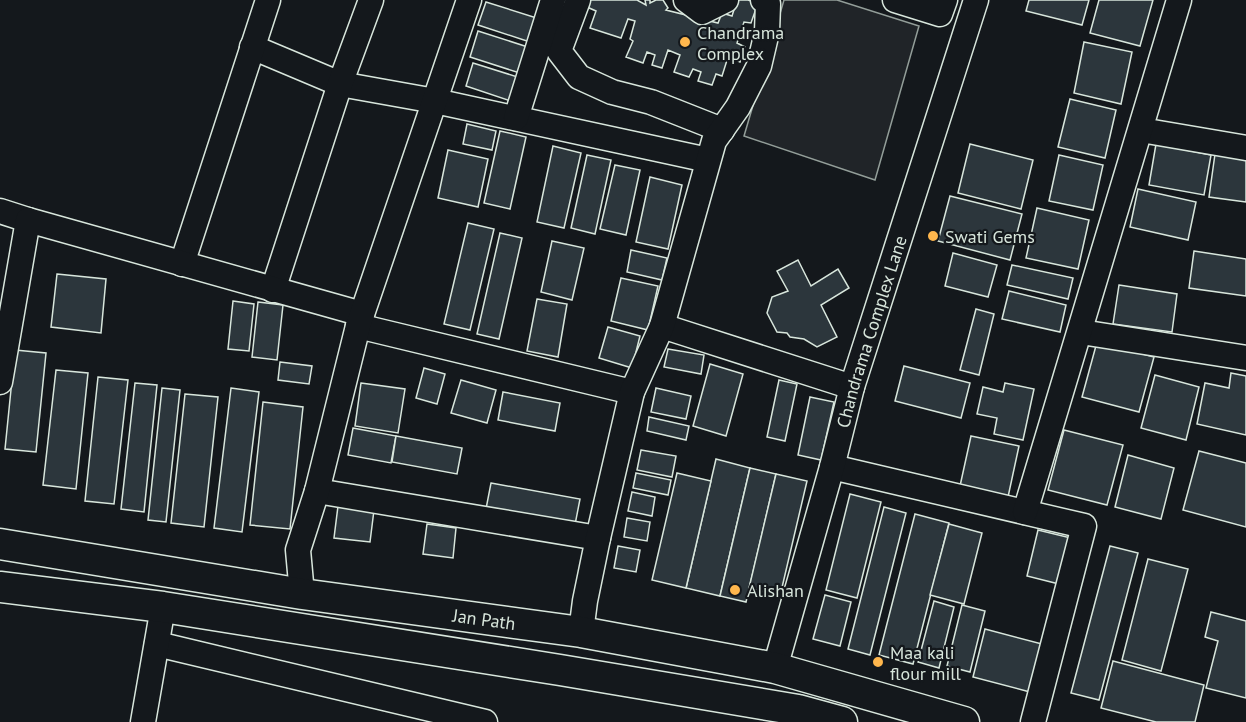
<svg xmlns="http://www.w3.org/2000/svg" width="1246" height="722" viewBox="0 0 1246 722" font-family="'PT Sans',sans-serif">
<style>
.green{fill:#202428;stroke:#939e99;stroke-width:1.5}
.building{fill:#2c363c;stroke:#d8e6dc;stroke-width:1.5}
.lines{fill:none;stroke-linecap:round;stroke-linejoin:round}
.minor-casing{stroke:#d8e6dc;stroke-width:27}
.major-casing{stroke:#d8e6dc;stroke-width:33}
.minor{stroke:#14181c;stroke-width:24}
.major{stroke:#14181c;stroke-width:30}
.poi-dot{fill:#ffb74d;stroke:#14181c;stroke-width:2}
.labels{text-anchor:middle;dominant-baseline:central;stroke-width:4.5;stroke-linejoin:round;paint-order:stroke}
.poi-label{font-size:18px;fill:#d8e6dc;stroke:#14181c;text-anchor:start}
.street-label{font-size:18px;fill:#d8e6dc;stroke:#14181c}
</style>
<rect width="100%" height="100%" fill="#14181c"/>
<polygon class="green" points="784,0 837,0 919,26 875,180 744,136"/>
<g class="building">
<polygon points="590,0 637,0 646,5 645,0 650,0 650,3 656,0 663,0 668,8 666,10 718,23 722,13 732,16 737,0 748,0 758,3 751,23 744,22 737,43 745,47 740,62 728,57 722,76 716,74 712,85 698,81 701,72 693,69 689,77 674,72 680,55 668,50 662,68 652,65 655,55 647,52 643,63 626,57 633,41 630,39 635,21 628,19 621,38 590,28 596,11 587,7"/>
<polygon points="1029,0 1089,0 1082,25 1026,11"/>
<polygon points="1099,0 1153,0 1140,46 1090,33"/>
<polygon points="486,2 543,20 536,44 478,25"/>
<polygon points="478,31 534,49 526,75 470,57"/>
<polygon points="1084,42 1132,52 1121,104 1074,93"/>
<polygon points="473,63 524,79 517,103 466,86"/>
<polygon points="1070,99 1116,110 1105,158 1058,147"/>
<polygon points="467,124 496,131 492,150 463,144"/>
<polygon points="500,131 526,137 510,209 484,203"/>
<polygon points="970,144 1033,160 1021,209 958,193"/>
<polygon points="1156,144 1211,155 1204,195 1149,185"/>
<polygon points="553,146 581,153 564,228 537,222"/>
<polygon points="448,150 488,159 478,207 438,198"/>
<polygon points="1215,154 1246,158 1246,202 1209,197"/>
<polygon points="587,155 611,160 595,234 571,228"/>
<polygon points="1059,155 1103,165 1093,210 1049,201"/>
<polygon points="615,165 640,170 626,235 600,229"/>
<polygon points="650,177 682,185 668,249 636,242"/>
<polygon points="1138,189 1196,202 1188,240 1130,227"/>
<polygon points="950,196 1022,214 1010,260 938,241"/>
<polygon points="1037,208 1089,220 1078,269 1026,258"/>
<polygon points="468,223 494,229 470,330 444,324"/>
<polygon points="500,233 522,238 499,339 477,334"/>
<polygon points="552,241 584,248 572,300 541,292"/>
<polygon points="631,250 667,258 662,280 627,272"/>
<polygon points="1194,251 1246,259 1246,296 1189,288"/>
<polygon points="953,253 997,265 988,297 945,286"/>
<polygon points="798,260 811,286 838,269 849,288 821,305 837,337 817,347 804,339 790,337 787,333 777,332 767,313 772,297 788,291 777,271"/>
<polygon points="1012,265 1073,278 1068,299 1007,285"/>
<polygon points="57,274 106,279 101,333 51,327"/>
<polygon points="621,278 658,286 648,330 611,321"/>
<polygon points="1119,285 1177,294 1172,332 1113,324"/>
<polygon points="1009,291 1066,305 1060,332 1002,319"/>
<polygon points="537,299 567,304 558,357 527,351"/>
<polygon points="233,301 254,304 249,351 228,349"/>
<polygon points="258,302 283,305 277,360 252,357"/>
<polygon points="976,309 994,314 979,375 960,370"/>
<polygon points="608,327 640,336 632,368 599,358"/>
<polygon points="1097,342 1154,357 1139,412 1082,397"/>
<polygon points="668,349 704,355 701,374 664,367"/>
<polygon points="15,350 46,353 36,452 5,449"/>
<polygon points="280,362 312,366 309,384 278,380"/>
<polygon points="710,364 743,374 726,436 693,426"/>
<polygon points="904,366 970,383 961,418 895,401"/>
<polygon points="424,368 445,374 437,404 416,398"/>
<polygon points="56,370 88,373 76,489 43,485"/>
<polygon points="1231,373 1246,376 1246,435 1197,424 1205,383 1229,388"/>
<polygon points="1155,375 1199,387 1186,440 1141,428"/>
<polygon points="98,377 128,380 114,504 85,501"/>
<polygon points="461,380 496,390 487,423 451,413"/>
<polygon points="779,380 797,384 785,441 767,437"/>
<polygon points="135,383 157,385 144,512 121,509"/>
<polygon points="361,383 405,389 398,433 355,426"/>
<polygon points="1005,383 1034,389 1023,440 994,434 997,418 977,414 983,387 1003,392"/>
<polygon points="162,388 180,390 166,522 148,520"/>
<polygon points="231,388 259,392 242,532 214,528"/>
<polygon points="656,388 691,396 686,419 651,412"/>
<polygon points="503,392 560,403 555,431 498,420"/>
<polygon points="185,394 218,397 204,527 171,523"/>
<polygon points="810,397 834,402 821,460 798,455"/>
<polygon points="263,402 303,407 290,529 250,525"/>
<polygon points="649,417 689,426 686,440 647,431"/>
<polygon points="353,428 396,436 391,463 348,455"/>
<polygon points="1064,430 1123,445 1107,505 1048,490"/>
<polygon points="396,436 462,448 457,474 392,462"/>
<polygon points="971,436 1019,446 1008,497 960,486"/>
<polygon points="641,450 676,456 672,477 637,470"/>
<polygon points="1199,451 1246,463 1246,527 1183,510"/>
<polygon points="1128,455 1174,468 1161,519 1115,507"/>
<polygon points="716,459 750,468 720,596 686,588"/>
<polygon points="750,468 776,474 746,602 720,596"/>
<polygon points="636,473 671,480 668,495 633,488"/>
<polygon points="677,473 711,481 686,588 652,580"/>
<polygon points="776,474 807,481 780,596 749,588"/>
<polygon points="491,483 580,499 574,530 485,514"/>
<polygon points="632,492 655,497 652,516 628,511"/>
<polygon points="850,494 881,502 857,598 826,590"/>
<polygon points="338,506 374,510 370,542 334,538"/>
<polygon points="884,507 906,513 870,655 848,649"/>
<polygon points="915,514 949,523 913,664 879,655"/>
<polygon points="627,518 650,522 647,541 624,537"/>
<polygon points="427,524 456,528 453,558 423,554"/>
<polygon points="949,524 982,533 964,604 930,595"/>
<polygon points="1038,530 1075,539 1063,585 1027,576"/>
<polygon points="618,546 640,550 636,572 614,568"/>
<polygon points="1110,546 1138,553 1099,700 1071,693"/>
<polygon points="1148,559 1188,569 1161,671 1122,660"/>
<polygon points="825,595 851,602 840,646 813,639"/>
<polygon points="934,601 954,607 939,668 918,662"/>
<polygon points="962,605 985,611 970,672 947,666"/>
<polygon points="1211,612 1246,621 1246,698 1206,688 1218,641 1205,637"/>
<polygon points="985,629 1042,644 1030,692 973,677"/>
<polygon points="1113,661 1204,685 1195,722 1156,722 1101,708"/>
</g>
<g class="lines">
<g class="minor-casing">
<g id="minor">
<polyline points="578,0 559,51 579,77 612,92 651,102 722,130"/>
<polyline points="686,0 702,12 726,0"/>
<polyline points="895,0 940,14 945,0"/>
<polyline points="252,47 340,84 435,101 708,160"/>
<polyline points="516,118 553,0"/>
<polyline points="1141,130 1246,148"/>
<polyline points="0,211 28,220"/>
<polyline points="182,264 268,0"/>
<polyline points="273,290 340,84 371,0"/>
<polyline points="358,326 632,392"/>
<polyline points="662,326 852,387"/>
<polyline points="1081,332 1246,358"/>
<polyline points="0,382 28,220 362,314"/>
<polyline points="832,467 1084,526 1033,722"/>
<polyline points="317,491 598,538"/>
<polyline points="1025,512 1179,0"/>
<polyline points="302,594 298,550 317,491 358,326 469,0"/>
<polyline points="581,632 585,601 598,538 632,392 662,326 714,141 738,107 759,66 767,32 768,4 763,0"/>
<polyline points="157,644 485,722"/>
<path id="s1" d="M 775,668 L 832,467 L 852,387 L 976,0"/>
<polyline points="143,722 163,607"/>
</g>
</g>
<g class="major-casing">
<g id="major">
<path id="s2" d="M 0,544 L 302,594 L 581,632 L 775,668 L 964,722"/>
<polyline points="0,587 163,607 560,670 798,710 842,722"/>
</g>
</g>
<use href="#minor" class="minor"/>
<use href="#major" class="major"/>
</g>
<g class="poi-dot">
<circle cx="685" cy="42" r="6"/>
<circle cx="933" cy="236" r="6"/>
<circle cx="735" cy="590" r="6"/>
<circle cx="878" cy="662" r="6"/>
</g>
<g class="labels">
<g class="poi-label">
<text x="697" y="32">Chandrama<tspan x="697" dy="21">Complex</tspan></text>
<text x="945" y="236">Swati Gems</text>
<text x="747" y="590">Alishan</text>
<text x="890" y="652">Maa kali<tspan x="890" dy="21">flour mill</tspan></text>
</g>
<g class="street-label">
<text stroke="none"><textPath href="#s1" startOffset="350">Chandrama Complex Lane</textPath></text>
<text stroke="none"><textPath href="#s2" startOffset="490">Jan Path</textPath></text>
</g>
</g>
</svg>
